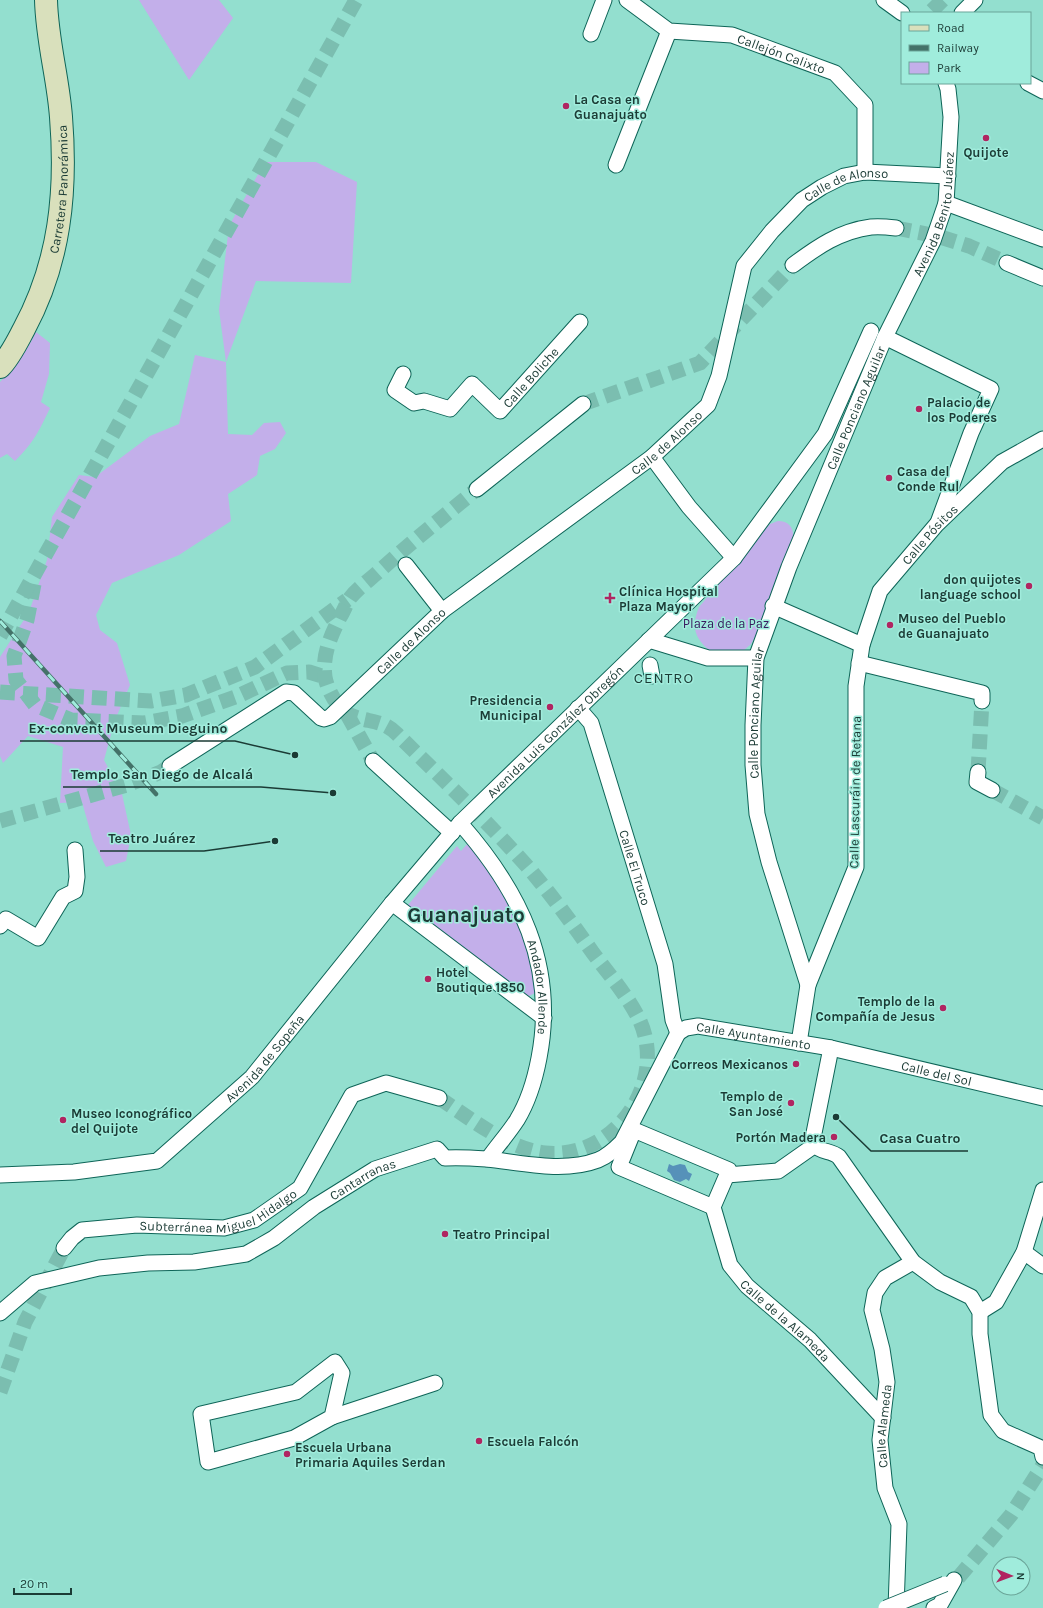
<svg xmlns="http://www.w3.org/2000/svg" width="1043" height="1608" viewBox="0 0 1043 1608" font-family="Karla,sans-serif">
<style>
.green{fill:#c3afea}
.water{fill:#5691b9}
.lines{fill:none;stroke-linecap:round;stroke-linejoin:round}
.street-tunnel{stroke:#7bbeb0;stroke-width:15;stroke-dasharray:15 8;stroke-linecap:butt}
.street-casing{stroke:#0e6558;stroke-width:17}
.secondary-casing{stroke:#0e6558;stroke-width:24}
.street{stroke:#fff;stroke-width:15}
.secondary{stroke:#d9e0bc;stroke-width:22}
.rail-casing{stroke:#447269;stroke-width:4.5}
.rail{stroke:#a0ecdc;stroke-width:3;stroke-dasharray:9;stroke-linecap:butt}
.street-bridge-casing{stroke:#0e6558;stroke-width:17;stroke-linecap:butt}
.street-bridge{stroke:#fff;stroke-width:15}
.poi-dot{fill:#b02561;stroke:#a0ecdc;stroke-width:1.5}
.labels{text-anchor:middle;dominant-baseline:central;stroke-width:3;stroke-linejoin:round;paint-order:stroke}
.street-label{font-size:13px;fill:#1b3b35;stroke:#a0ecdc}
.poi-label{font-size:13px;font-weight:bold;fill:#1b3b35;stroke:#a0ecdc;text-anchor:start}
.park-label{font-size:13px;fill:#391a5f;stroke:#a0ecdc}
.quarter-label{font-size:15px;letter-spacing:1px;fill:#1b3b35;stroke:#a0ecdc}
.town-label{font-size:21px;font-weight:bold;fill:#1b3b35;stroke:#a0ecdc}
.leader{fill:none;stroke:#1b3b35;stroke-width:1.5}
.callout-dot{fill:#1b3b35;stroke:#a0ecdc;stroke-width:1.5}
.callout-label{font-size:14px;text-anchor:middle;font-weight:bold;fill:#1b3b35;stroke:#a0ecdc;stroke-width:3;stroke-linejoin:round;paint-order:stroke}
</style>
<rect width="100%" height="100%" fill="#93dfcf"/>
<g class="green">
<polygon points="139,0 219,0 233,18 189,80"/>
<polygon points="265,162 316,162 357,182 351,283 256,281 226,362 228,434 252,435 264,423 280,422 286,433 275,449 260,456 257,475 228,494 231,521 179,555 112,583 96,615 100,630 117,643 130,685 115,720 104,760 122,794 131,835 126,861 106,867 93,841 82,802 60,803 63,747 28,736 3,763 0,756 0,657 29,612 47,560 52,517 79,475 95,477 150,436 179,424 195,355 226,362 219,310 229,226"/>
<path d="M 36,332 L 50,343 L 49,374 L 41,402 L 50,408 C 39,431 34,442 15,461 L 7,454 L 0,458 L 0,382 C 16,366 26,352 36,332 Z"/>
<path d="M 778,521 C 789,521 794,528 793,538 L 756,635 L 751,644 L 742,652 L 711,652 C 694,638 691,627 699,607 L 770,524 Z"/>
<polygon points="469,842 497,884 527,938 534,978 535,993 527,997 408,905 457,846 461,851"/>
</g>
<polygon class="water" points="669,1164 673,1166 680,1164 685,1165 688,1172 692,1174 689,1181 686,1179 680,1182 674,1180 670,1173 667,1171"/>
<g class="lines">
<g class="street-tunnel">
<polyline points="932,0 945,13"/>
<polyline points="896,228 937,236 969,246 1007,263"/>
<polyline points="583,404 700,363 793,265"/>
<polyline points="34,584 27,620 14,656 16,680 35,705 71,720 144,723 182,716 238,696 287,673 309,672 325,677"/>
<polyline points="0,636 356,0"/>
<polyline points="0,692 151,701 186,695 255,667 347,600"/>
<polyline points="347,714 373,761"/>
<polyline points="978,772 982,701"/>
<polyline points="992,790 1043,818"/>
<polyline points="0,821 127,785 161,772 170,766"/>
<path d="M 439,1098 C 470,1118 508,1149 545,1153 C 616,1160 670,1080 638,1017 C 626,994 608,973 593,953 C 572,923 550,893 526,865 C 485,819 441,778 397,734 C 382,719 369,723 350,715 C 338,710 327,689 325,677 C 322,654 331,636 340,617 C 344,611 346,604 350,598 C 357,589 368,581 377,573 C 409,544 443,517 477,489"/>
<polyline points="0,1392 25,1322 64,1248"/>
<polyline points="958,1578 1011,1515 1043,1465"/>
</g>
<g class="street-casing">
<g id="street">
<path id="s1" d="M 627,0 L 669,31 L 732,35 L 835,73 L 865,105 L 865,172"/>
<polyline points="884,0 902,13"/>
<polyline points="962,13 975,0"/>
<polyline points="591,34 604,0"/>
<polyline points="1028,83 1043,91"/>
<polyline points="616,165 669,31"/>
<polyline points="946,203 1043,239"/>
<polyline points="1007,263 1043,278"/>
<path d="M 793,265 C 817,247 840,231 871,227 C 879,226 888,227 896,228"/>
<polyline points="885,337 991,389 971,433 939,520"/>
<path id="s2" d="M 403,374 L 395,390 L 414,403 L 424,401 L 450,409 L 472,384 L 500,411 L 580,322"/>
<polyline points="652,457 689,507 734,558"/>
<polyline points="477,489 583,404"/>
<polyline points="406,565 442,611"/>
<polyline points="773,606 862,645"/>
<polyline points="649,640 708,658 756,658"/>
<polyline points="859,663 982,693 982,701"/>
<polyline points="650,665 652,676"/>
<path id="s3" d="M 578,708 L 591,723 L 665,964 L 673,1020 L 678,1033"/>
<polyline points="373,761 452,833"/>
<path id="s4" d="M 170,766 L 286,692 L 294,693 L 321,718 L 324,719 L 330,717 L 442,611 L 652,457 L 708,405 L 719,376 L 744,266 L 772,231 L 802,200 L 822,187 L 844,176 L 865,172 L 948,176"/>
<polyline points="978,772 977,782 992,790"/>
<path id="s5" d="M 460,823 C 520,891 557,965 539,1058 C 535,1079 528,1102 517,1120 C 508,1134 497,1146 488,1159"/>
<polyline points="392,903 544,1018"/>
<polyline points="0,926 6,919 38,938 63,897 75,891 77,877 75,850"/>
<path id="s6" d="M 808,985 L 769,862 L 757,814 L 753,765 L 753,725 L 756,658 L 789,567 L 885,337 L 933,241 L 946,203 L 951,117 L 948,89 L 946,83"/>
<path id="s7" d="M 678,1033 L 686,1028 L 698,1026 L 831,1048 L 1043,1098"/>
<path id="s8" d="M 799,1043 L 808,985 L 856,867 L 856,686 L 862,645 L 880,591 L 937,524 L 1002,462 L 1043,439"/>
<polygon points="634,1130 729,1170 713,1207 619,1167"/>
<path d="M 815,1145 C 821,1153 831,1150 839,1157 L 913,1262 L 940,1282 L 971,1297 L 980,1312 L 980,1334 L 991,1415 L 1003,1431 L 1041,1448 L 1043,1457"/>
<polyline points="815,1145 813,1138 831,1048"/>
<path id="s9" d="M 0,1175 L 74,1172 L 157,1161 L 252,1077 L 392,903 L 460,823 L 734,558 L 825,434 L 871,331"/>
<polyline points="727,1175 778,1171 815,1145"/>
<path id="s10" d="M 713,1207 L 730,1265 L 747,1286 L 810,1340 L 883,1418"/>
<path id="s11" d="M 64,1248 L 72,1238 L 82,1230 L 137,1225 L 224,1228 L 254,1220 L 300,1188 L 352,1095 L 386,1083 L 439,1098"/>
<polyline points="1024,1252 1043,1266"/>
<polyline points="980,1312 996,1302 1024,1252 1043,1190"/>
<path id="s12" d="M 0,1313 L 35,1283 L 99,1268 L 148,1263 L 194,1262 L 246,1254 L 274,1238 L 314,1207 L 375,1169 L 437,1149 L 445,1158 C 459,1157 473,1158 488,1159 C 522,1163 564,1173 598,1160 C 608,1156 615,1149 622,1142 L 678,1033"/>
<polygon points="335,1362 342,1373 332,1417 294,1438 208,1462 201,1414 296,1392"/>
<polyline points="332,1417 435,1383"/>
<path id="s13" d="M 896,1608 L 899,1524 L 885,1488 L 880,1440 L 887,1382 L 882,1349 L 872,1310 L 875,1293 L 885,1278 L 913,1262"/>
<polyline points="934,1608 940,1605 954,1580"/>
</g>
</g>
<g class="secondary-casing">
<g id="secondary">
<path id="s14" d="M 0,367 C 10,357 17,342 24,329 C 60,262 67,192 61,117 C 58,77 47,41 46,0"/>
</g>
</g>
<use href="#street" class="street"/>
<use href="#secondary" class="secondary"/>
<g class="rail-casing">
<polyline id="rail" points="0,621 156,794"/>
</g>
<use href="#rail" class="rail"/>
<g class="street-bridge-casing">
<polyline id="street-bridge" points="886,1608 945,1584"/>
</g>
<use href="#street-bridge" class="street-bridge"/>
</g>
<g class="poi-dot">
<circle cx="566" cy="106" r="4"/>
<circle cx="986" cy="138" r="4"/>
<circle cx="919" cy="409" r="4"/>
<circle cx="889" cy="478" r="4"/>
<circle cx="1029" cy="586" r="4"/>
<path d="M608 592h4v4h4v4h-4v4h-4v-4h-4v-4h4z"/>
<circle cx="890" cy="625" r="4"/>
<circle cx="550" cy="707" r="4"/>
<circle cx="428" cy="979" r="4"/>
<circle cx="943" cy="1008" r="4"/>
<circle cx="796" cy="1064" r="4"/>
<circle cx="791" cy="1103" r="4"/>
<circle cx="63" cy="1120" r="4"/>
<circle cx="834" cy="1137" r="4"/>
<circle cx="445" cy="1234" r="4"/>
<circle cx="479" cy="1441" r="4"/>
<circle cx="287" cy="1454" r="4"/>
</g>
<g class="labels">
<g class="street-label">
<text stroke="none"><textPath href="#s1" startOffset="168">Callejón Calixto</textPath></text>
<text stroke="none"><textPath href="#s4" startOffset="963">Calle de Alonso</textPath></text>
<text stroke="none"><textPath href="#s14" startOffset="191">Carretera Panorámica</textPath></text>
<text stroke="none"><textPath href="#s6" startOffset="815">Avenida Benito Juárez</textPath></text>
<text stroke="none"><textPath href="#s2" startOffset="196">Calle Boliche</textPath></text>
<text stroke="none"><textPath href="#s6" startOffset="604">Calle Ponciano Aguilar</textPath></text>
<text stroke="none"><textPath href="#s4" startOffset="627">Calle de Alonso</textPath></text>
<text stroke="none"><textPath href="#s8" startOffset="541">Calle Pósitos</textPath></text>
<text stroke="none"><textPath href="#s4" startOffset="303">Calle de Alonso</textPath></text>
<text stroke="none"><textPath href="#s6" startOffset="280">Calle Ponciano Aguilar</textPath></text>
<text stroke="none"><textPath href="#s9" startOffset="745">Avenida Luis González Obregón</textPath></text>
<text transform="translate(855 792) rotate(-89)">Calle Lascuráin de Retana</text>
<text stroke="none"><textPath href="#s3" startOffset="171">Calle El Truco</textPath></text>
<text stroke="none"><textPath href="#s5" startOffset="186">Andador Allende</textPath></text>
<text stroke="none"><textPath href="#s7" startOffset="78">Calle Ayuntamiento</textPath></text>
<text stroke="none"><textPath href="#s9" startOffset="307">Avenida de Sopeña</textPath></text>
<text stroke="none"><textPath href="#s7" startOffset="265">Calle del Sol</textPath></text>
<text stroke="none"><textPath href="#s12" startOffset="399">Cantarranas</textPath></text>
<text stroke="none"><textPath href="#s11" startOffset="166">Subterránea Miguel Hidalgo</textPath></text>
<text stroke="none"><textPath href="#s10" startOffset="139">Calle de la Alameda</textPath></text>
<text stroke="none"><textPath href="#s13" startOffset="185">Calle Alameda</textPath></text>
</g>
<g class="poi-label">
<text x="574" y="99">La Casa en<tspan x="574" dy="15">Guanajuato</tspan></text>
<text x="986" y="152" text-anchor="middle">Quijote</text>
<text x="927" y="402">Palacio de<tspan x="927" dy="15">los Poderes</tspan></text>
<text x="897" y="471">Casa del<tspan x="897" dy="15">Conde Rul</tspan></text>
<text x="1021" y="579" text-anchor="end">don quijotes<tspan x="1021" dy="15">language school</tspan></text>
<text x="619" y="591">Clínica Hospital<tspan x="619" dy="15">Plaza Mayor</tspan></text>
<text x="898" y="618">Museo del Pueblo<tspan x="898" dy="15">de Guanajuato</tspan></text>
<text x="542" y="700" text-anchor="end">Presidencia<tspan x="542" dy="15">Municipal</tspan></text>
<text x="436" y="972">Hotel<tspan x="436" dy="15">Boutique 1850</tspan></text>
<text x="935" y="1001" text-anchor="end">Templo de la<tspan x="935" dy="15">Compañía de Jesus</tspan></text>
<text x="788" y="1064" text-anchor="end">Correos Mexicanos</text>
<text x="783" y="1096" text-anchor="end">Templo de<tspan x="783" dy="15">San José</tspan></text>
<text x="71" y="1113">Museo Iconográfico<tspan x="71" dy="15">del Quijote</tspan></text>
<text x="826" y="1137" text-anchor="end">Portón Madera</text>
<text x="453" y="1234">Teatro Principal</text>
<text x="487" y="1441">Escuela Falcón</text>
<text x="295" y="1447">Escuela Urbana<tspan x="295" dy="15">Primaria Aquiles Serdan</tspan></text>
</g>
<g class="park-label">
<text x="726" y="623">Plaza de la Paz</text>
</g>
<g class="quarter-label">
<text x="664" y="678">CENTRO</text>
</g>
<g class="town-label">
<text x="466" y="915">Guanajuato</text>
</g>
</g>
<path class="leader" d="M295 755L235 741H20M333 793L261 787H63M275 841L204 851H100M836 1117L871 1151H968"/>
<g class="callout-dot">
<circle cx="295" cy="755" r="4"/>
<circle cx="333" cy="793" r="4"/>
<circle cx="275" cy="841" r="4"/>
<circle cx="836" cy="1117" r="4"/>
</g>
<g class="callout-label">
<text x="128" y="733">Ex-convent Museum Dieguino</text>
<text x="162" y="779">Templo San Diego de Alcalá</text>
<text x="152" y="843">Teatro Juárez</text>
<text x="920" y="1143">Casa Cuatro</text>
</g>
<rect x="901" y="12" width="130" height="72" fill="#a0ecdc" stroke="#6ba599"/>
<rect x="909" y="25" width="20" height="6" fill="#d9e0bc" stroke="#6ba599"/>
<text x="937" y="32" font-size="12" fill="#1b3b35">Road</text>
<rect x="909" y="45" width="20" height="6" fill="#447269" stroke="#6ba599"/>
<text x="937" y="52" font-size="12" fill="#1b3b35">Railway</text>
<rect x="909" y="62" width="20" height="12" fill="#c3afea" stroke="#6ba599"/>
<text x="937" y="72" font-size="12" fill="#1b3b35">Park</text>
<g transform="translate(1011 1576) rotate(91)"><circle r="19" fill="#a0ecdc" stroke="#6ba599"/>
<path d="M0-3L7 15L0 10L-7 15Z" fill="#b02561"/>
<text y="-6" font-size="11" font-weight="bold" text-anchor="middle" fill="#1b3b35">N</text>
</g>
<path d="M14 1588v6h57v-6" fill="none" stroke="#1b3b35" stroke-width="2"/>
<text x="20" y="1588" font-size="12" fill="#1b3b35" stroke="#a0ecdc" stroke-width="3" paint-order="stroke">20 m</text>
</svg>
